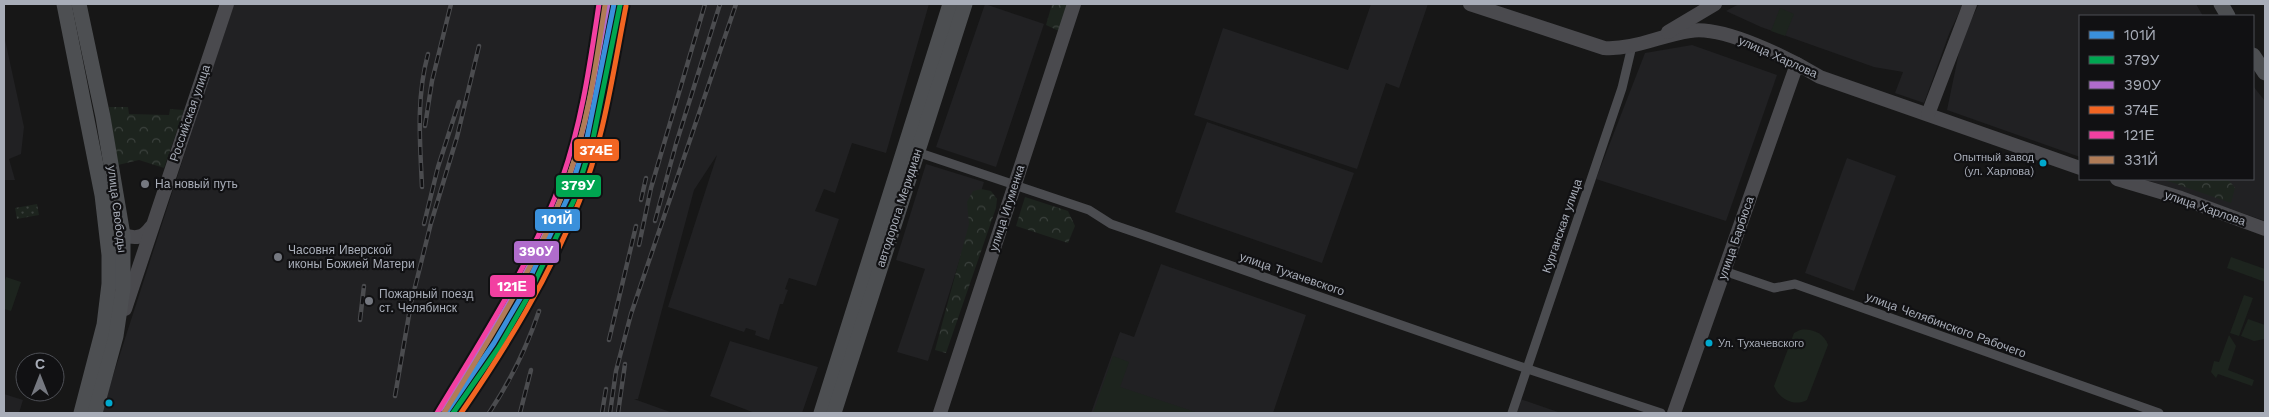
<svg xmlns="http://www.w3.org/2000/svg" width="2269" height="417" viewBox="0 0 2269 417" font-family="'Work Sans',sans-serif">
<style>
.built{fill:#212123}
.grass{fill:#1d241e}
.forest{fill:url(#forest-crowns)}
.park{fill:url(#park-dots)}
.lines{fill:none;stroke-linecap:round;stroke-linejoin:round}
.street{stroke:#4b4c50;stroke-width:9}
.secondary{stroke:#4a4a4e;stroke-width:14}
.primary{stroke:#4d4f52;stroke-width:15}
.rail-casing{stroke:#4b4c4f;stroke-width:4.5}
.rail{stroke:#111113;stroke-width:2.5;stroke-dasharray:8;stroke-linecap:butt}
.rail-1-casing{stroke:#111113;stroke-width:9}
.rail-2-casing{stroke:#111113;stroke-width:9}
.rail-3-casing{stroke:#111113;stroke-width:9}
.rail-4-casing{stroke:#111113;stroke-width:9}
.rail-5-casing{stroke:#111113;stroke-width:9}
.rail-6-casing{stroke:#111113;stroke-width:9}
.rail-1{stroke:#3a90db;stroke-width:5}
.rail-2{stroke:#00a651;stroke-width:5}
.rail-3{stroke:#b06ccc;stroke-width:5}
.rail-4{stroke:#f26522;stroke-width:5}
.rail-5{stroke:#f240a1;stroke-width:5}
.rail-6{stroke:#b07c57;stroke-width:5}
.bus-dot{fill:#00a9ce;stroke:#111113;stroke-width:2}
.poi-dot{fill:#757880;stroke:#111113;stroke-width:2}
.labels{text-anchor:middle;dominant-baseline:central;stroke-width:4.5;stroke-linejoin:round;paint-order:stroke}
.bus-label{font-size:11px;fill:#a8adb8;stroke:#111113;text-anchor:end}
.street-label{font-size:12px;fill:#a8adb8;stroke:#111113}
.poi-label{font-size:12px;fill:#a8adb8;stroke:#111113;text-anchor:start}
.line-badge{stroke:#111113;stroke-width:2}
.badge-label{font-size:14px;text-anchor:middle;font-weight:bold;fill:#fff}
</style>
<defs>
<pattern id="forest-crowns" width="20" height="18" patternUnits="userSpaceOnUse" patternTransform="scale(1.25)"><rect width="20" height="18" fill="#1d241e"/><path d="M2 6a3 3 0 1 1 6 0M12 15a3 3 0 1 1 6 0" fill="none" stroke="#3b413d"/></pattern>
<pattern id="park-dots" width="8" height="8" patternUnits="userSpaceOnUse" patternTransform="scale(1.25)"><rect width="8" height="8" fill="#1d241e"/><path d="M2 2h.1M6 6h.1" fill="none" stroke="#3b413d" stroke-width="1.8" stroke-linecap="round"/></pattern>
</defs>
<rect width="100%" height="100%" fill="#171717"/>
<g class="built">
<polygon points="233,4 929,4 886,153 852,143 835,193 824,189 815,211 839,219 816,286 789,278 785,289 788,290 786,295 783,304 780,304 769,340 755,335 756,331 746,328 744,332 668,307 717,155 694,190 638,399 634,399 673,413 101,413"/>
<polygon points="985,4 1044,24 996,167 936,147"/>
<polygon points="1371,4 1428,4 1399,88 1386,83 1357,169 1194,115 1223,28 1348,70"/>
<polygon points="1739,4 1963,4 1949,34 1924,103 1895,93 1903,72 1874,67 1761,27 1726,11"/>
<polygon points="1979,4 2196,4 2203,16 2080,16 2080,157 1947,110 1962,38"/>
<polygon points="4,35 24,127 21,154 9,159 15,180 4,180"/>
<polygon points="1692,45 1777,75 1726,221 1596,179 1645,53"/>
<polygon points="2253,86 2265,101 2265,221 2144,179 2253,179"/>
<polygon points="1207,122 1354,173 1322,263 1175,212"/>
<polygon points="1847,158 1896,176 1854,291 1805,273"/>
<polygon points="926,164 984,182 928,361 897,352 925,269 896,260"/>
<polygon points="1161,264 1306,315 1273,413 1091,413 1120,332 1134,337"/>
<polygon points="730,341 818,367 802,413 755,413 710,396"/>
<polygon points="4,394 23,400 19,413 4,413"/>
<polygon points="1520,399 1561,413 1515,413"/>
</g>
<g class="grass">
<polygon points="1780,8 1794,14 1785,36 1771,31"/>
<polygon points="2231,257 2265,269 2265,282 2227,268"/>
<polygon points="6,277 21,282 11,311 4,309 4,284"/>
<polygon points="2244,295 2253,298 2239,336 2230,333"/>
<polygon points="2248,319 2265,325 2265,339 2254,341 2241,336"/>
<path d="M 1800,330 C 1811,328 1824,333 1828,345 L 1807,400 C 1794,407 1779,399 1774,386 L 1794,333 Z"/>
<polygon points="2229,335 2236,346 2228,370 2254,380 2252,386 2218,374 2216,378 2211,372 2214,361 2219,362"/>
<polygon points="1113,356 1129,362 1120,387 1198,413 1093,413"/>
</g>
<g class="forest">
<polygon points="1052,4 1069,4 1061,32 1046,25"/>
<polygon points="109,107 128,107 129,114 169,115 170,109 184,110 164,168 139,160 118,165"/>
<polygon points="2162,179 2228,179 2235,188 2231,203"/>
<polygon points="981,189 991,191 997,199 996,208 946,353 935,350 969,224 967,202 973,191"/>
<polygon points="1025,197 1068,211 1075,226 1068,243 1016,226"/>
</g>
<polygon class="park" points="37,204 39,215 17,219 15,208"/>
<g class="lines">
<g class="street">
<polyline points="917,152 1089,210 1111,224 1149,237 1519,366 1661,413"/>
<polyline points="1724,271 1774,288 1795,284 2159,413"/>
<polyline points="1512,413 1622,88 1632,46"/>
</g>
<g class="secondary">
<path d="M 1470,4 L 1604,48 C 1634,50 1661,35 1690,31 C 1723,25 1790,59 1820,77 L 2080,168"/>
<polyline points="1668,32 1715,4"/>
<polyline points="1928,114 1970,4"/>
<polyline points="2117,179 2181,198 2265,229"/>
<path d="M 123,235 C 136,239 143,238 151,227"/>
<polyline points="125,309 227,4"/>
<polyline points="940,413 1074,4"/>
<polyline points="1674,413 1797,64"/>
</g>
<g class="primary">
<polyline points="64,4 102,195 109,255 109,284 104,325 81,413"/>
<polyline points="79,4 103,117 123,235 123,289 116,336 95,413"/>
<polyline points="2221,4 2228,16"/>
<polyline points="2253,55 2265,73"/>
<polyline points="821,413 950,4"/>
<polyline points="834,413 965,4"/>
</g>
<g class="rail-casing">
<g id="rail">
<polyline points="618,32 622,4"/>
<polyline points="425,126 432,81 451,4"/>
<path d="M 422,187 C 420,142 416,98 428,54"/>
<polyline points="641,200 646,178"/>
<polyline points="655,221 676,144 720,4"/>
<polyline points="424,224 438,167 459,102"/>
<polyline points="639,245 651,188 705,4"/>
<polyline points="360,320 364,286"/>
<polyline points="609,340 636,226"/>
<polyline points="395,396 411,303 431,223 457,137 479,46"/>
<polyline points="462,413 520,315 559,217"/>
<path d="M 489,413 C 511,380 526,350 539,311"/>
<polyline points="520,413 531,370"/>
<polyline points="602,413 606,389"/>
<polyline points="610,413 616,371 631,314 736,4"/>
<polyline points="618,413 625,364"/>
</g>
</g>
<use href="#rail" class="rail"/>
<g class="rail-1-casing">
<polyline id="rail-1" points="446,413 494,343 521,297 568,197 587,138 614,4"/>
</g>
<g class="rail-2-casing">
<polyline id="rail-2" points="453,413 499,347 526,300 574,200 593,139 620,5"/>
</g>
<g class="rail-3-casing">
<path id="rail-3" d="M 441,409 C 488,340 530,273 562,195 C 587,135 595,67 608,4"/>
</g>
<g class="rail-4-casing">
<path id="rail-4" d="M 461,413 C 507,346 549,278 579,202 C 604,140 613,72 626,6"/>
</g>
<g class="rail-5-casing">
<path id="rail-5" d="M 437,413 C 483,337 532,262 562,179 C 582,122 590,63 599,4"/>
</g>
<g class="rail-6-casing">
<path id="rail-6" d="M 444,413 C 490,338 539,263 568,179 C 588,123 596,64 605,5"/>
</g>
<use href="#rail-1" class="rail-1"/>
<use href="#rail-2" class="rail-2"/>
<use href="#rail-3" class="rail-3"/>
<use href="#rail-4" class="rail-4"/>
<use href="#rail-5" class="rail-5"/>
<use href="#rail-6" class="rail-6"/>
</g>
<g class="bus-dot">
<circle cx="2043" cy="163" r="4.5"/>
<circle cx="1709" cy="343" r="4.5"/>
<circle cx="109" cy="403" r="4.5"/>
</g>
<g class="poi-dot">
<circle cx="145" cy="184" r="5"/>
<circle cx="278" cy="257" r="5"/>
<circle cx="369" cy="301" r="5"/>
</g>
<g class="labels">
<g class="bus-label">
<text x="2034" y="157">Опытный завод<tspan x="2034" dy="14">(ул. Харлова)</tspan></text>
<text x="1718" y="343" text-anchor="start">Ул. Тухачевского</text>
</g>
<g class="street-label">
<text transform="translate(1778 57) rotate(24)">улица Харлова</text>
<text transform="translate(190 113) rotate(-71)">Российская улица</text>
<text transform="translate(899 208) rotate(-72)">автодорога Меридиан</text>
<text transform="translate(1007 208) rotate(-72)">улица Игуменка</text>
<text transform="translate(2205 208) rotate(19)">улица Харлова</text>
<text transform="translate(117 209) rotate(83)">улица Свободы</text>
<text transform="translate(1562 226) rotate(-71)">Курганская улица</text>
<text transform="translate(1736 238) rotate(-71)">улица Барбюса</text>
<text transform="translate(1292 274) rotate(19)">улица Тухачевского</text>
<text transform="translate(1946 325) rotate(20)">улица Челябинского Рабочего</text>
</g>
<g class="poi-label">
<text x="155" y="184">На новый путь</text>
<text x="288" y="250">Часовня Иверской<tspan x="288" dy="14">иконы Божией Матери</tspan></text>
<text x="379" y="294">Пожарный поезд<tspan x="379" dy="14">ст. Челябинск</tspan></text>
</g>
</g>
<g class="line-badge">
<rect x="573" y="138" width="47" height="24" rx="5" fill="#f26522"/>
<rect x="555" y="174" width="47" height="24" rx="5" fill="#00a651"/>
<rect x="534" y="208" width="47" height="24" rx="5" fill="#3a90db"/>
<rect x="513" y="240" width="47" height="24" rx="5" fill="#b06ccc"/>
<rect x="489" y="274" width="47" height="24" rx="5" fill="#f240a1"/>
</g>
<g class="badge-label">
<text x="596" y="155">374Е</text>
<text x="578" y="190">379У</text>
<text x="557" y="224">101Й</text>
<text x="536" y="256">390У</text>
<text x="512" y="291">121Е</text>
</g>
<rect width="2269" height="417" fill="none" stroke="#a8adb8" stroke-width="10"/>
<rect x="2079" y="15" width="175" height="165" fill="#111113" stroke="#4d4f55"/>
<rect x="2089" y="31" width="25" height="8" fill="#3a90db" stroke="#4d4f55"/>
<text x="2124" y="40" font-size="15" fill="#a8adb8">101Й</text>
<rect x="2089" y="56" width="25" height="8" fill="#00a651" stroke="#4d4f55"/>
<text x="2124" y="65" font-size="15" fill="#a8adb8">379У</text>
<rect x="2089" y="81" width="25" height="8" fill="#b06ccc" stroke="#4d4f55"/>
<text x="2124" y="90" font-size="15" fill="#a8adb8">390У</text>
<rect x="2089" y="106" width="25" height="8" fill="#f26522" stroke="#4d4f55"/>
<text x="2124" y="115" font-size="15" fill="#a8adb8">374Е</text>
<rect x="2089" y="131" width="25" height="8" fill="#f240a1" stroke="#4d4f55"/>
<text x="2124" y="140" font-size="15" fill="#a8adb8">121Е</text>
<rect x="2089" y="156" width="25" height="8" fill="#b07c57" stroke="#4d4f55"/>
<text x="2124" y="165" font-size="15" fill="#a8adb8">331Й</text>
<g transform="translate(40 377)"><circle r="24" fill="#111113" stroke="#4d4f55"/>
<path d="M0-4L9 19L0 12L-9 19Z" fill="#757880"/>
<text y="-8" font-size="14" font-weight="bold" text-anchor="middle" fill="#a8adb8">С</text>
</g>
</svg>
